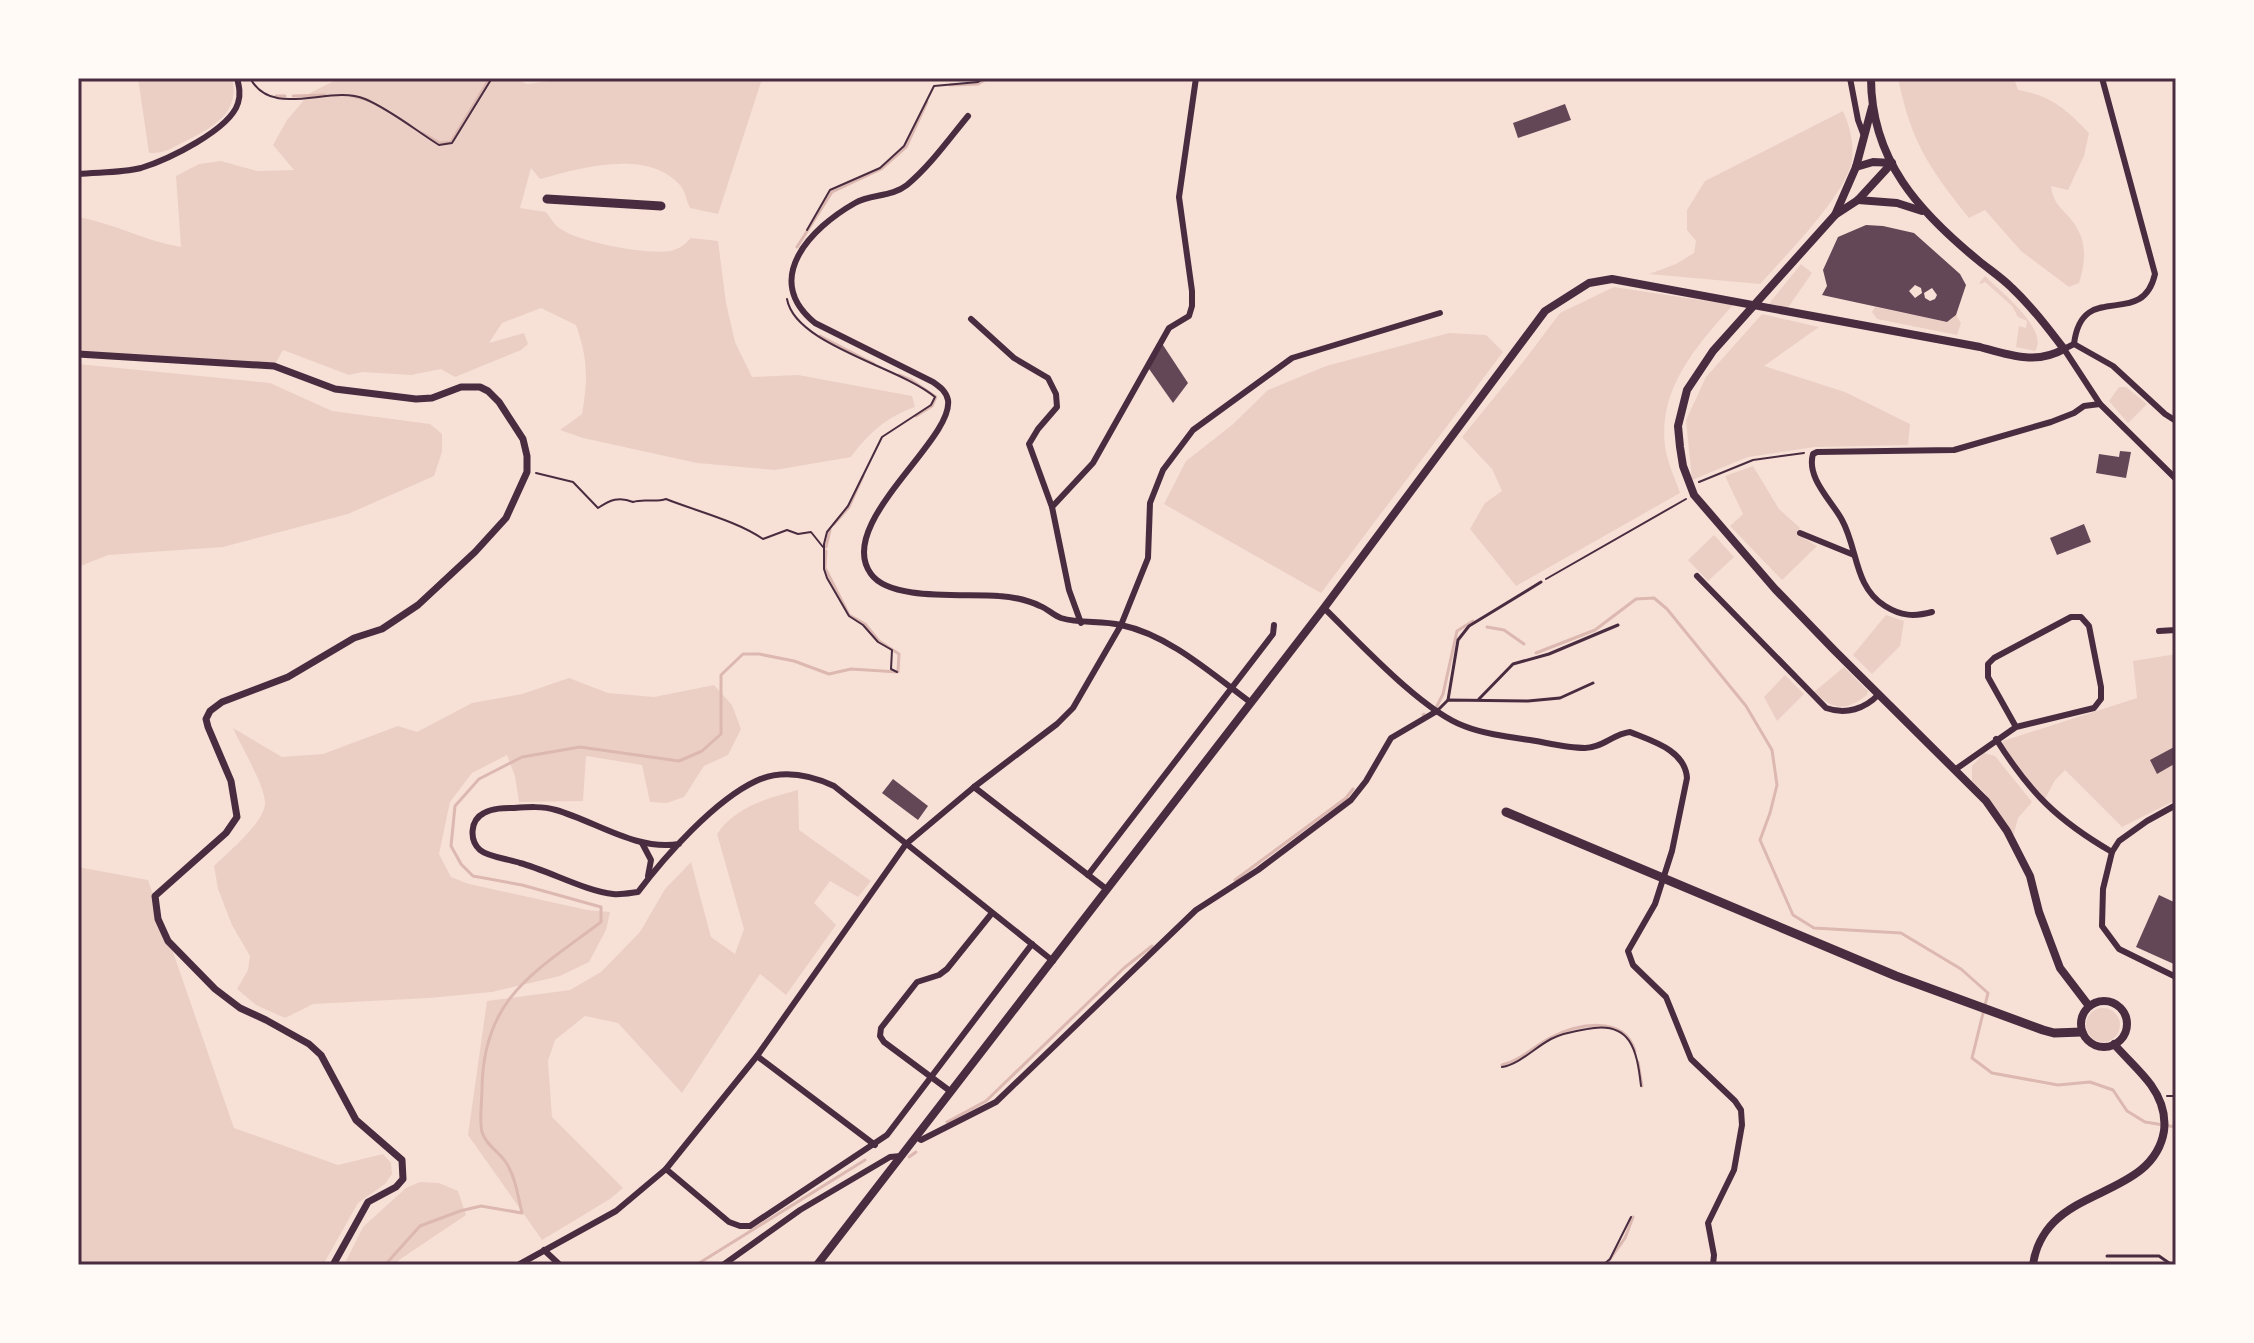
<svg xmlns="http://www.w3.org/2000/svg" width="2254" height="1343" viewBox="0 0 2254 1343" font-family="Montserrat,sans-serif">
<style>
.green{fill:#ebcfc5}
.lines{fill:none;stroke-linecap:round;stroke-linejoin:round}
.stream{stroke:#dcb8b0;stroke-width:3}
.building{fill:#644757;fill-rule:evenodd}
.path{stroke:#4a2c40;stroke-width:2}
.service{stroke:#4a2c40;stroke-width:3}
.minor{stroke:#4a2c40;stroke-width:6}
.tertiary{stroke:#4a2c40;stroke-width:7}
.secondary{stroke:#4a2c40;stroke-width:8}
.primary{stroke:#4a2c40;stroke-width:9}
.neatline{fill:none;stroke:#4a2c40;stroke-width:3}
</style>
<rect width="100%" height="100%" fill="#f7e1d7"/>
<g class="green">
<path d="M 138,78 L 232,78 C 241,114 211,128 184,142 C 172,148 163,154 149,153 Z"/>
<path d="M 340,78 L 514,78 L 527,84 L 556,80 L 557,78 L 776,78 L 761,82 L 718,214 L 690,208 C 687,202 685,191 680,185 C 647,148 580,168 540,179 L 531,168 L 520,208 L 546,212 C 550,217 554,224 558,227 C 575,242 648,255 670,251 C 680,249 684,245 691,238 L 718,241 L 726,303 L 735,342 L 752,377 L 798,375 L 912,396 L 915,407 C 886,417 869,433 851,457 L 775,470 L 697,463 L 583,438 L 560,430 L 582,414 C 588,379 588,359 576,325 L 541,308 L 502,323 L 489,343 L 524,333 L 528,344 L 521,350 L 455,377 L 441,369 L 411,375 L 362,372 L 349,375 L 283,350 L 274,366 L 78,354 L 78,217 C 113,223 145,241 181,247 L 176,176 L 199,164 L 221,161 L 257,171 L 294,170 L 273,145 L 287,120 L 310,93 Z"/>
<path d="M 1898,78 L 2014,78 L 2018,90 C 2052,96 2066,109 2089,133 L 2084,156 L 2068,190 L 2051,186 C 2054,209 2067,210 2077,228 C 2087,245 2085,265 2079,283 L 2069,287 L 2021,251 L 1985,210 L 1969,218 C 1929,168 1911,142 1898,78 Z"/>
<path d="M 1843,111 C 1850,127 1854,142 1852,160 C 1847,194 1784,257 1760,284 L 1649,274 L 1676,264 L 1694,253 L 1696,241 L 1687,230 L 1687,210 L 1705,181 Z"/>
<polygon points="1801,264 1812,273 1787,309 1768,305"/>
<path d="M 1985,276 C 1999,290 2050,330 2035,351 L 2016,347 L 2019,326 L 2026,328 L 2027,321 L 2018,317 L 2012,306 L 1985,282 L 1981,284 L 1979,283 Z"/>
<path d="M 1614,287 L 1733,305 C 1698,344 1658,388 1665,446 C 1667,462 1675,478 1680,493 L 1516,586 L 1470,529 L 1485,503 L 1502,491 L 1492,469 L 1462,437 L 1523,362 L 1560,313 Z"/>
<polygon points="1875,307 1947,322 1956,315 1961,323 1957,335 1877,319 1872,312"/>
<polygon points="1762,314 1819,327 1764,366 1845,392 1910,424 1908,445 1815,447 1748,457 1692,480 1686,420 1706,377"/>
<polygon points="1449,333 1486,335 1503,352 1321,593 1164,504 1186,461 1232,425 1268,390 1326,366"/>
<polygon points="78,364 270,383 332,411 430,424 442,434 442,452 434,476 348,514 223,547 108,555 78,567"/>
<polygon points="2119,387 2126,387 2147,404 2128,423 2109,401"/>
<polygon points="1753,466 1779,509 1800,528 1797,534 1817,546 1782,580 1730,526 1743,514 1725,476"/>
<polygon points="1714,535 1734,557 1708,581 1688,560"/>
<polygon points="1886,615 1904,621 1900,646 1872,674 1853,655"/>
<polygon points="2176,654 2176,800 2122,827 2065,770 2055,780 2044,801 2002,747 2003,741 2137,698 2133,661"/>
<path d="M 1844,667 L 1868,691 L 1867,695 C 1845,712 1833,710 1814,692 Z"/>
<polygon points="1785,675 1804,694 1777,721 1764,697"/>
<path d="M 569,678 L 608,693 L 654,697 L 714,685 L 732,705 L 741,729 L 728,755 L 704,766 L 684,797 L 667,803 L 650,802 L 642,765 L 586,756 L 583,801 L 519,802 L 515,776 L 507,755 L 472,773 L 450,802 L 439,854 L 451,877 L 469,884 L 587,910 L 610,912 L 606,930 L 589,962 L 560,976 L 492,992 L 429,998 L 313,1004 L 285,1018 L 256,1005 L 237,989 L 248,970 L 250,956 L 232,925 L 218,889 L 214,866 C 228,852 265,822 265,803 C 265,786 241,746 233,728 L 282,757 L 323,754 L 398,726 L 417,732 L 472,703 L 522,694 Z"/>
<polygon points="1984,753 1995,756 2032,802 2018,818 2013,837 1985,793 1972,781 1972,766"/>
<path d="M 798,790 L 799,830 L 871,881 L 858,897 L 830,881 L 814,903 L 836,925 L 786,995 L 760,974 L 682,1093 L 618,1023 L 585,1016 L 555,1040 L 548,1061 L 552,1117 L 623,1188 L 610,1199 L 542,1240 L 468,1135 L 487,1001 L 570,990 L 601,972 L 640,932 L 665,889 L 691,862 L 711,937 L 735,954 L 744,929 L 717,834 C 735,807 768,798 798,790 Z"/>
<polygon points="78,867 148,880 234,1128 338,1165 383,1154 391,1163 392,1174 385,1184 358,1203 323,1265 78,1265"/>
<circle cx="2103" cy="1025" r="17"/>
<polygon points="420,1182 439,1183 458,1191 466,1215 399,1260 396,1265 344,1265 363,1227 406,1188"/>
</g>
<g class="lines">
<g class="stream">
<polyline points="950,85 978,84 988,78"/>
<polyline points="276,96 285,96"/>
<polyline points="293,96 325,95"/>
<polyline points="352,96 368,100"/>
<polyline points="422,133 440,143 451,142 490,78"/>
<polyline points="797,247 832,192 881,169 906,147 927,102"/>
<polyline points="820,336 874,364"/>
<polyline points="899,375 911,380 936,397 932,406 916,416"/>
<polyline points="834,524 849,507 863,476"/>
<polyline points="826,547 830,530"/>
<polyline points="1487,627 1504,630 1524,644"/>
<polyline points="1536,653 1595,630 1636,599 1654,598 1667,609 1746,706 1772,750 1777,785 1770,813 1760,840 1793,915 1814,928 1901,933 1961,969 1988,993 1972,1058 1992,1073 2058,1085 2090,1082 2113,1090 2127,1111 2145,1122 2176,1127"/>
<polyline points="1437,706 1443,694 1457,631 1473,621"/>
<polyline points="1423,715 1424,714"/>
<polyline points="1235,880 1346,798 1353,789"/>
<polyline points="1638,1062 1642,1086"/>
<path d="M 1502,1065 C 1520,1061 1534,1046 1550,1038 C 1577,1024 1624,1014 1635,1051"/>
<polyline points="947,1122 986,1101 1124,968 1152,946"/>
<polyline points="909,1157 916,1152"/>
<path d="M 385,1265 L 420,1226 L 460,1211 L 481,1206 L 522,1213 C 518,1196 515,1175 505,1161 C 498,1151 486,1145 482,1132 C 479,1120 482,1102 482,1089 C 483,997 535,972 601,922 L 601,907 L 522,885 L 473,876 L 461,864 L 451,846 L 455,806 L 479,779 L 522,757 L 580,747 L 679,761 L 702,751 L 721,734 L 721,675 L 743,654 L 759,654 L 794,661 L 829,674 L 851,669 L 898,672 L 899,654 L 879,641 L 865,624 L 849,615 L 825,568 L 826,551"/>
<polyline points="696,1265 865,1160"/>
<polyline points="1606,1265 1625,1238 1633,1217"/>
</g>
</g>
<g class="building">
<polygon points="1565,104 1571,120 1518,138 1513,123"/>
<path d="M 1866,225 L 1883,226 L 1914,233 L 1960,274 L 1966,285 L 1956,315 L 1947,322 L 1822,295 L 1827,286 L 1823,270 L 1838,237 ZM 1915,285 L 1921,288 L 1922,293 L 1915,298 L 1909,291 ZM 1932,288 L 1937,295 L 1935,299 L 1930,301 L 1925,298 L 1924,293 Z"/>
<polygon points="1161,342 1188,383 1173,403 1147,366"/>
<polygon points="2120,451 2131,452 2126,478 2096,473 2099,454 2119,457"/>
<polygon points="2084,524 2091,542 2057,555 2050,538"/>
<polygon points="2176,746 2176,763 2157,774 2150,760"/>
<polygon points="893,779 928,806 918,820 882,793"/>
<polygon points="2159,895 2176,903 2176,965 2136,947"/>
</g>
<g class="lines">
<g class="path">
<path d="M 250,78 C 273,120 329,84 365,99 C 391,110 415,130 439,145 L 452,143 L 492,78"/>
<polyline points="807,230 830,190 880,168 904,146 934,86 978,82 985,78"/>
<path d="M 787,299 C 795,345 900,367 935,397 L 931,405 L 882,437 L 848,506 L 827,532 L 824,544 L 824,569 L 827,578 L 849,616 L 863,625 L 878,642 L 892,650 L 891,669 L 897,672"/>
<path d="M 536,473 L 573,482 L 598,508 C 610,500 619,496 633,502 C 644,498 654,503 666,499 C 696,511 737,521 763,539 L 787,530 L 798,534 L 811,532 L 823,547"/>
<polyline points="1699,482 1753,460 1804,453"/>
<polyline points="1546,579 1686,499"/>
<path d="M 1502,1067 C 1520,1064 1534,1048 1551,1039 C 1562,1033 1575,1031 1587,1029 C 1631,1020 1637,1050 1641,1086"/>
<polyline points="2167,1096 2176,1096"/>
<polyline points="1603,1265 1610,1259 1631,1217"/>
</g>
<g class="service">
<polyline points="1479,699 1513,664 1549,654 1618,625"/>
<polyline points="1448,700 1458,640 1469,626 1541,582"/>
<polyline points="1437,711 1448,700 1528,701 1560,698 1593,683"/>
<polyline points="2107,1256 2159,1256 2172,1265"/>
</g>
<g class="minor">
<polyline points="1850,78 1858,120 1864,136"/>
<path d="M 968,116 C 949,139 930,166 907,185 C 892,197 870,194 855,203 C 811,228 761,279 815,323 L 933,382 C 940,387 946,391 948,400 C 954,440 834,524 871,574 C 891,602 967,593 999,596 C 1013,597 1028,600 1040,606 C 1048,609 1053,615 1061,618 C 1081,624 1101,620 1121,625 C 1169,635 1212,674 1250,702"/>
<path d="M 78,174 C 98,172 121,173 141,168 C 167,160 230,130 238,103 C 241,94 239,86 237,78"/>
<polyline points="971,319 1014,358 1048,378 1056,394 1057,407 1038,429 1029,444 1052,507"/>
<path d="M 2074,344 C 2082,278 2142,331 2155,274 L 2102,78"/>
<polyline points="2176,421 2165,414 2113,366 2074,344 2064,349 2100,404 2176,479"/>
<polyline points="1800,533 1854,555"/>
<path d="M 1697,576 L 1826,708 C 1846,715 1865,709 1879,694"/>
<path d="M 1324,608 C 1358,641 1421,710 1464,726 C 1484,734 1509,737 1530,740 C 1548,743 1567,748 1585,748 C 1602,748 1613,734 1630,732 C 1652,741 1685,750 1687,778 L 1672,851 L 1655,904 L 1628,951 L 1633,965 L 1666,997 L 1691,1059 L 1735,1101 L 1741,1110 L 1742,1125 L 1734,1170 L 1708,1223 L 1714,1255 L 1713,1265"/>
<path d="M 1932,612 C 1914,617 1901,616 1885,606 C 1854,587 1858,549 1842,520 C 1832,501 1806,478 1813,454 L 1817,452 L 1954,450 L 2051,422 L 2074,413 L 2084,406 L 2100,404"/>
<polyline points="1081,623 1069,590 1052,507 1093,463 1169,328 1189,316 1192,306 1192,291 1179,197 1196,78"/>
<polyline points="2159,631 2176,630"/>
<path d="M 1996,739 C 2030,793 2057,820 2112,852"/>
<polyline points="1956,769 2016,727 2094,708 2101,699 2101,687 2089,626 2081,617 2071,617 1994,658 1988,664 1988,677 2016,727"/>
<polyline points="974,787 1105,888"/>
<polyline points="2176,805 2147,821 2119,841 2112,852 2103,889 2102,926 2119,949 2176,977"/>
<polyline points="642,843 651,860 648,876"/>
<path d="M 679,844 C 636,851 597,822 556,810 C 543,806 528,807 514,808 C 504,808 493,808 484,813 C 470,820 469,840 480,850 C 488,857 509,859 520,863 C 547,870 588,892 613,894 C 621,895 630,893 638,892 C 665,856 715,800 756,781 C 782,769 810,775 834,786 L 1053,961"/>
<polyline points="1088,875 1273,634 1274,625"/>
<polyline points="757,1056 875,1145"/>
<polyline points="950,1091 884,1042 880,1036 881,1028 917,982 939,975 947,969 992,913"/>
<polyline points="916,1137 921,1140 996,1102 1196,910 1258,870 1351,800 1366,781 1391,738 1437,711"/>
<polyline points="666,1169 729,1222 740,1226 750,1226 887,1135 1032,944"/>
<polyline points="544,1250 560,1265"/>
<polyline points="518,1265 616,1211 666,1169 757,1056 906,844 974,787 1057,724 1073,708 1121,625 1148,558 1150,503 1163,470 1193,430 1292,358 1440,313"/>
<polyline points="723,1265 800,1210 890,1157 901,1156"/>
</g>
<polyline class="tertiary" points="78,354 274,366 335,389 416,399 432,398 461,387 480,387 488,391 499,402 523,439 527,456 527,472 506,518 475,552 418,605 382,629 354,638 288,677 222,702 210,711 206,719 208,727 231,781 237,817 226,833 155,896 158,919 168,941 215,989 240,1008 266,1020 309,1044 321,1055 356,1120 402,1160 403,1179 396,1187 368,1202 333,1265"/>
<g class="secondary">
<polyline points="1892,163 1858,200 1835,215 1713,351 1687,390 1678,426 1680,447 1683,466 1694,495 1725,531 1775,589 1834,650 1986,801 2007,831 2030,876 2039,912 2060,968 2089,1006"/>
<polyline points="1856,167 1873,162 1892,163"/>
<polyline points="1858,200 1897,203 1922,211"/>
<polyline points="1835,215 1856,167 1872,107"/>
<circle cx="2104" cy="1024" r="23"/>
<path d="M 817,1265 L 1324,608 L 1545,311 L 1589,283 L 1612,279 L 1980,347 C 2009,355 2036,365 2064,349 C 2048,328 2032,307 2012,288 C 2002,278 1990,270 1979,261 C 1919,212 1871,160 1871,78"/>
<path d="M 2033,1265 C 2035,1249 2043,1233 2054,1222 C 2087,1188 2155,1186 2164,1131 C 2166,1115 2161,1099 2151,1085 C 2141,1071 2126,1058 2114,1044"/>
</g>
<g class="primary">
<polyline points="547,199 661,206"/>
<polyline points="1506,812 1896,976 2043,1030 2054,1033 2082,1032"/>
</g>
</g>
<rect width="2254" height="1343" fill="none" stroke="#fffaf5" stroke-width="160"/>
<rect x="80" y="80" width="2094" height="1183" class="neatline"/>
</svg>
